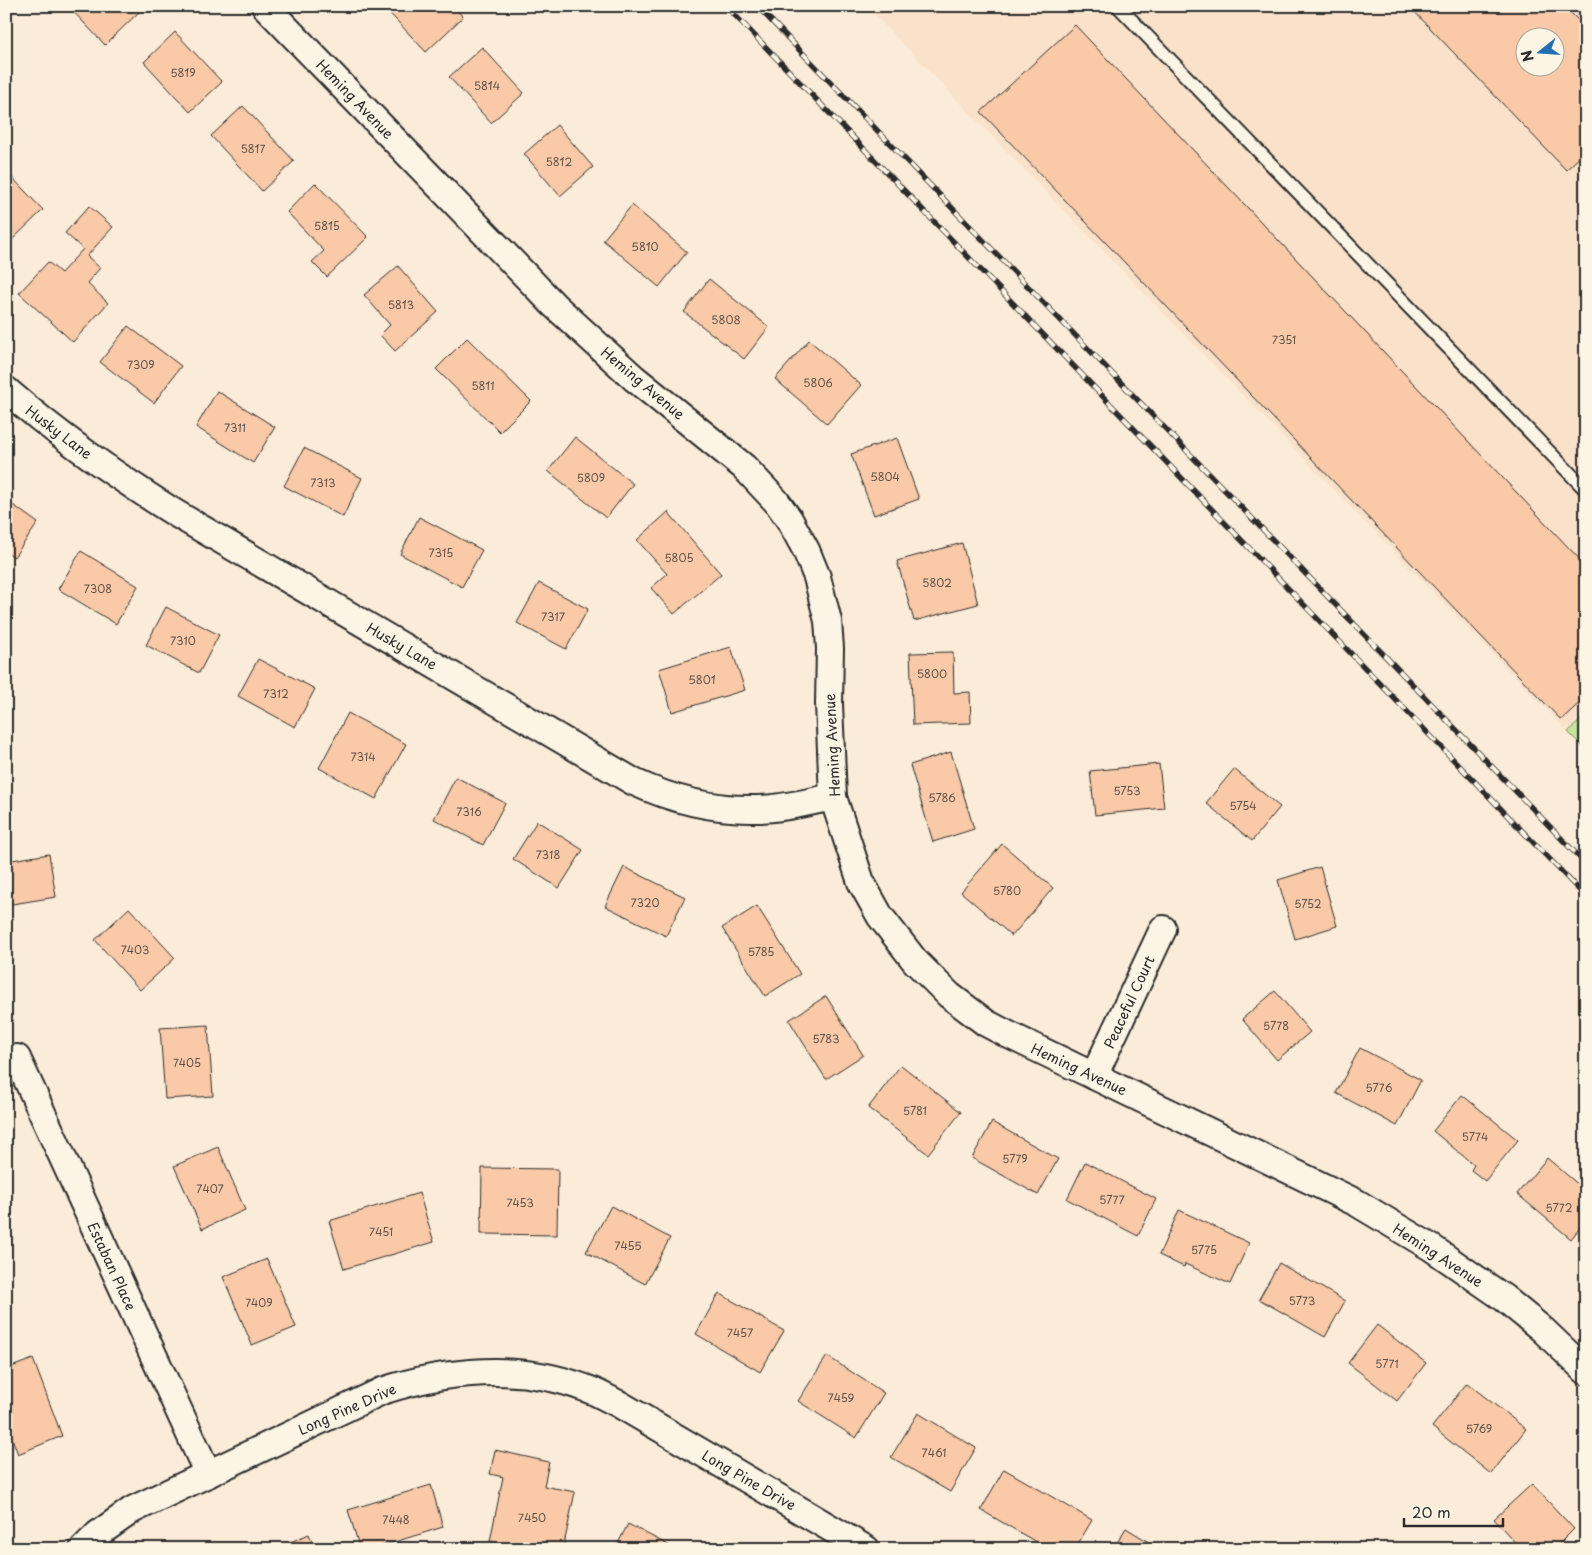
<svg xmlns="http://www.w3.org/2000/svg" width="1592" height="1555" viewBox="0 0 1592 1555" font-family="'Playpen Sans',sans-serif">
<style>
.built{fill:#fae2ca;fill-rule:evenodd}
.green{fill:#c7e69d;stroke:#798864}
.building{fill:#f9c9a8;stroke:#2b2b2b;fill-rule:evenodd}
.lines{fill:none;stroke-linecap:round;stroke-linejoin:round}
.service-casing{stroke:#2b2b2b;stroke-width:16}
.minor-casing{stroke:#2b2b2b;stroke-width:30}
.service{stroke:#fcf5e5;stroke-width:12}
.minor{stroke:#fcf5e5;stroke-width:26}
.rail-casing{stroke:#2b2b2b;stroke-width:5.5}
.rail{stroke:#fcf5e5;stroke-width:4;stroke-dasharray:11;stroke-linecap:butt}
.labels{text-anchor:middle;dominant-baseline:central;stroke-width:4;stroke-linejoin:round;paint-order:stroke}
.number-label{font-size:11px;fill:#5e524a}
.street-label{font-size:14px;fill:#2b2b2b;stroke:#fcf5e5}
</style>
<rect width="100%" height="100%" fill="#fbecd9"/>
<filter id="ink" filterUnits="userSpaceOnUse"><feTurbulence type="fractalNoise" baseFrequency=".02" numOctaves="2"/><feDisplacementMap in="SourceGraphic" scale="10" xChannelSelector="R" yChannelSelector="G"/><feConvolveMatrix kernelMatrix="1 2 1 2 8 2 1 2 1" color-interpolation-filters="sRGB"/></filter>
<g filter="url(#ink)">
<path class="built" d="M 866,6 L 1586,6 L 1586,715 L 1568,732 ZM 1524,38 L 1554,38 L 1554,68 L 1524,68 Z"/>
<polygon class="green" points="1586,715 1586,750 1568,732"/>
<g class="building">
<polygon points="68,6 140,6 142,9 105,45"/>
<polygon points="383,6 453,6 463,17 426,52"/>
<path d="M 1409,6 L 1573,6 L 1569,11 L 1586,28 L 1586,151 L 1566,170 ZM 1524,38 L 1554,38 L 1554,68 L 1524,68 Z"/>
<polygon points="1075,25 1586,566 1586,697 1561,720 981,112"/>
<polygon points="175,32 222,82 190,112 144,62"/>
<polygon points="482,47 524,93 491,123 449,77"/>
<polygon points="243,106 294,161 262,191 211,136"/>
<polygon points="557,125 593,167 560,196 524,154"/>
<polygon points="6,171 43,210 12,240 6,235"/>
<polygon points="315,183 368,237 327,277 312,262 324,251 287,212"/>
<polygon points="632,205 687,252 659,287 603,240"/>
<polygon points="89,206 113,227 87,256 100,268 87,283 108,303 73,342 19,293 48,262 61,273 83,249 65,233"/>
<polygon points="398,266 438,312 395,351 380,335 390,325 364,295"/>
<polygon points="709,279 769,327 744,359 684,312"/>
<polygon points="128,326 181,366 154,403 100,362"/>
<polygon points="467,338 531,401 500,432 436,369"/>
<polygon points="809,340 861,385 827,424 775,379"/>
<polygon points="217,391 275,427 253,463 196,427"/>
<polygon points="575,437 633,484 606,518 548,471"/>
<polygon points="897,438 919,499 874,515 851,454"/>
<polygon points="304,448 362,478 343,517 284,486"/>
<polygon points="6,500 38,523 14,557 6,552"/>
<polygon points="668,512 721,574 674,614 651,588 667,574 637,540"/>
<polygon points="419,517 482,550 462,587 400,554"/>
<polygon points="962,543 978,604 914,621 897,561"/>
<polygon points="81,551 138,586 116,624 58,589"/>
<polygon points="539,583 588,609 566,649 517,623"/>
<polygon points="166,607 219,635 199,673 146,645"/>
<polygon points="731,647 745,690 672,712 659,669"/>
<polygon points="953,652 954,693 970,692 971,723 913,725 910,653"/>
<polygon points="258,659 315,689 295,727 238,696"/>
<polygon points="348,713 406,744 376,799 319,768"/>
<polygon points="951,752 974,829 933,842 910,765"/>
<polygon points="1159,764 1164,808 1095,815 1090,771"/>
<polygon points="1234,769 1280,807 1252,841 1206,803"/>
<polygon points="456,777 505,803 483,845 434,819"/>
<polygon points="537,821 583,850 559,888 513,859"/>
<polygon points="1002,844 1053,888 1012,936 961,892"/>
<polygon points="49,854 56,897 6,905 6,861"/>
<polygon points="624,867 685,897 666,936 605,906"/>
<polygon points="1320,867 1337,926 1295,939 1278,880"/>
<polygon points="757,906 800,974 765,996 722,928"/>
<polygon points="129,908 175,958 140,990 95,940"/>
<polygon points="1275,991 1310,1032 1277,1060 1242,1019"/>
<polygon points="826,996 863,1055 826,1079 789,1020"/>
<polygon points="208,1025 213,1096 165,1099 160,1028"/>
<polygon points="1360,1048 1421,1080 1397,1126 1336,1093"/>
<polygon points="901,1065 961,1112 928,1154 868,1108"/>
<polygon points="1462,1095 1518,1140 1485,1181 1471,1170 1474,1165 1433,1131"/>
<polygon points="992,1122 1058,1159 1038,1195 972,1158"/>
<polygon points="218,1147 245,1210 202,1229 174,1166"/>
<polygon points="1547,1158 1586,1191 1586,1220 1571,1239 1517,1194"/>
<polygon points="1085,1162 1156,1199 1138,1236 1067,1199"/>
<polygon points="482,1168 558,1169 557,1235 481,1234"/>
<polygon points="419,1193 434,1242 344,1269 329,1221"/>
<polygon points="611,1206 670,1238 645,1284 586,1252"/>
<polygon points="1179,1210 1249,1243 1230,1284 1185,1264 1184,1267 1159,1255"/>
<polygon points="267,1259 296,1327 252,1345 223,1277"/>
<polygon points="1279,1263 1345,1301 1325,1337 1259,1299"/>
<polygon points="719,1293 784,1331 760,1372 696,1334"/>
<polygon points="6,1313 11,1324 6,1326"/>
<polygon points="1377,1325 1426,1363 1397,1401 1348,1363"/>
<polygon points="827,1356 884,1393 856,1438 798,1401"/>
<polygon points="33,1359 62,1436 18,1454 6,1423 6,1369"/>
<polygon points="1467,1383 1526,1429 1491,1474 1432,1427"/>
<polygon points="918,1413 976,1448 950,1492 891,1457"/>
<polygon points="495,1450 549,1462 544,1486 575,1492 563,1549 526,1549 490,1541 503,1477 490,1474"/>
<polygon points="1004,1469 1092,1520 1075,1549 1048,1549 981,1510"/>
<polygon points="1532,1484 1574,1529 1554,1549 1521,1549 1494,1519"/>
<polygon points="431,1485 443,1527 372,1549 360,1549 348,1510"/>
<polygon points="628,1524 676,1549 615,1549"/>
<polygon points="1126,1528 1160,1549 1113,1549"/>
<polygon points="309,1534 315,1549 274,1549"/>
</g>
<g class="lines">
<g class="service-casing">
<polyline id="service" points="1118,6 1586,490"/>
</g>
<g class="minor-casing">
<g id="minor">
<polyline points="265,6 554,305 634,378 744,467 776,501 789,519 806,550 817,577 828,621 830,648 829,704 833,797 861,882 880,916 915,961 949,995 986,1023 1007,1034 1357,1203 1432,1248 1504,1298 1543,1330 1586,1371"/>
<path d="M 6,390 C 59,436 116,476 175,513 L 634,782 C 673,800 713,810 757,809 C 782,809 808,802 833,797"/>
<polyline points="17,1058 208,1474"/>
<polyline points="1094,1076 1163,929"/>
<path d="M 83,1549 L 98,1534 L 132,1510 L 382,1391 C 446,1370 520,1363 585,1388 C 597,1392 608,1399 619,1404 L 866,1549"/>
</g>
</g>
<use href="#service" class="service"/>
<use href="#minor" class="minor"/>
<g class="rail-casing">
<g id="rail">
<polyline points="726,6 1586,897"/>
<polyline points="757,6 1586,864"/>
</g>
</g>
<use href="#rail" class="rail"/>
</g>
</g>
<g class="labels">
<g class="number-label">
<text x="183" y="72">5819</text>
<text x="487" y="85">5814</text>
<text x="253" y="148">5817</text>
<text x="559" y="161">5812</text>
<text x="327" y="225">5815</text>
<text x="645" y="246">5810</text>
<text x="401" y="304">5813</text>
<text x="726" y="319">5808</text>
<text x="1284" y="339">7351</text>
<text x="141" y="364">7309</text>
<text x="818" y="382">5806</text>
<text x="483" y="385">5811</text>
<text x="235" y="427">7311</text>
<text x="885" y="476">5804</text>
<text x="591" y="477">5809</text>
<text x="323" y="482">7313</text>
<text x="441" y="552">7315</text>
<text x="679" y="557">5805</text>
<text x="937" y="582">5802</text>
<text x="98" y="588">7308</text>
<text x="553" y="616">7317</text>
<text x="183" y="640">7310</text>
<text x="932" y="673">5800</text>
<text x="702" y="679">5801</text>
<text x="276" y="693">7312</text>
<text x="363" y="756">7314</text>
<text x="1127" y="790">5753</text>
<text x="942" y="797">5786</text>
<text x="1243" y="805">5754</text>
<text x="469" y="811">7316</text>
<text x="548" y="854">7318</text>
<text x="1007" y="890">5780</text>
<text x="645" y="902">7320</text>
<text x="1308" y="903">5752</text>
<text x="135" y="949">7403</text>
<text x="761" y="951">5785</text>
<text x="1276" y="1025">5778</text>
<text x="826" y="1038">5783</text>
<text x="187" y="1062">7405</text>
<text x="1379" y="1087">5776</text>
<text x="915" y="1110">5781</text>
<text x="1475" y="1136">5774</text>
<text x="1015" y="1158">5779</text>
<text x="210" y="1188">7407</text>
<text x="1112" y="1199">5777</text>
<text x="520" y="1202">7453</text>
<text x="1559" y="1207">5772</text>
<text x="381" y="1231">7451</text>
<text x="628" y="1245">7455</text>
<text x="1204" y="1249">5775</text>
<text x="1302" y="1300">5773</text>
<text x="259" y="1302">7409</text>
<text x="740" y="1332">7457</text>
<text x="1387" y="1363">5771</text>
<text x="841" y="1397">7459</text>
<text x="1479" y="1428">5769</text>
<text x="934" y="1452">7461</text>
<text x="532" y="1517">7450</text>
<text x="396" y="1519">7448</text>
</g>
<g class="street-label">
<text transform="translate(355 99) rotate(46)">Heming Avenue</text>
<text transform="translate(643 383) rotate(40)">Heming Avenue</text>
<text transform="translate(59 432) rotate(37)">Husky Lane</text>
<text transform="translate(402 646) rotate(30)">Husky Lane</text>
<text transform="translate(832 745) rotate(-93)">Heming Avenue</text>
<text transform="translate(1129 1002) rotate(-65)">Peaceful Court</text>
<text transform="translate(1079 1069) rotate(25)">Heming Avenue</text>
<text transform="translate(1438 1255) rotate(33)">Heming Avenue</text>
<text transform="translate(112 1266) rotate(65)">Estaban Place</text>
<text transform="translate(347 1409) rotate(-24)">Long Pine Drive</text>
<text transform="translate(749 1480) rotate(30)">Long Pine Drive</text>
</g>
</g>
<rect width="1592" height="1555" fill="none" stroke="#fcf5e5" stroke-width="25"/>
<rect x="12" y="12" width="1567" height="1530" fill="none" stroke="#2b2b2b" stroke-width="2" filter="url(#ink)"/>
<g transform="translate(1540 52) rotate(253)"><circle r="24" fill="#fcf5e5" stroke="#a8a49b"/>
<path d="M0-4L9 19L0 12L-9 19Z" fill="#1f6fb2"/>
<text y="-8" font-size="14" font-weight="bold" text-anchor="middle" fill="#2b2b2b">N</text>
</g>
<path d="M1404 1518v8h99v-8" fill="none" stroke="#2b2b2b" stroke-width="2.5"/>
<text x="1412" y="1518" font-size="15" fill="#2b2b2b" stroke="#fcf5e5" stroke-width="4" paint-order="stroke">20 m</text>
</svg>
